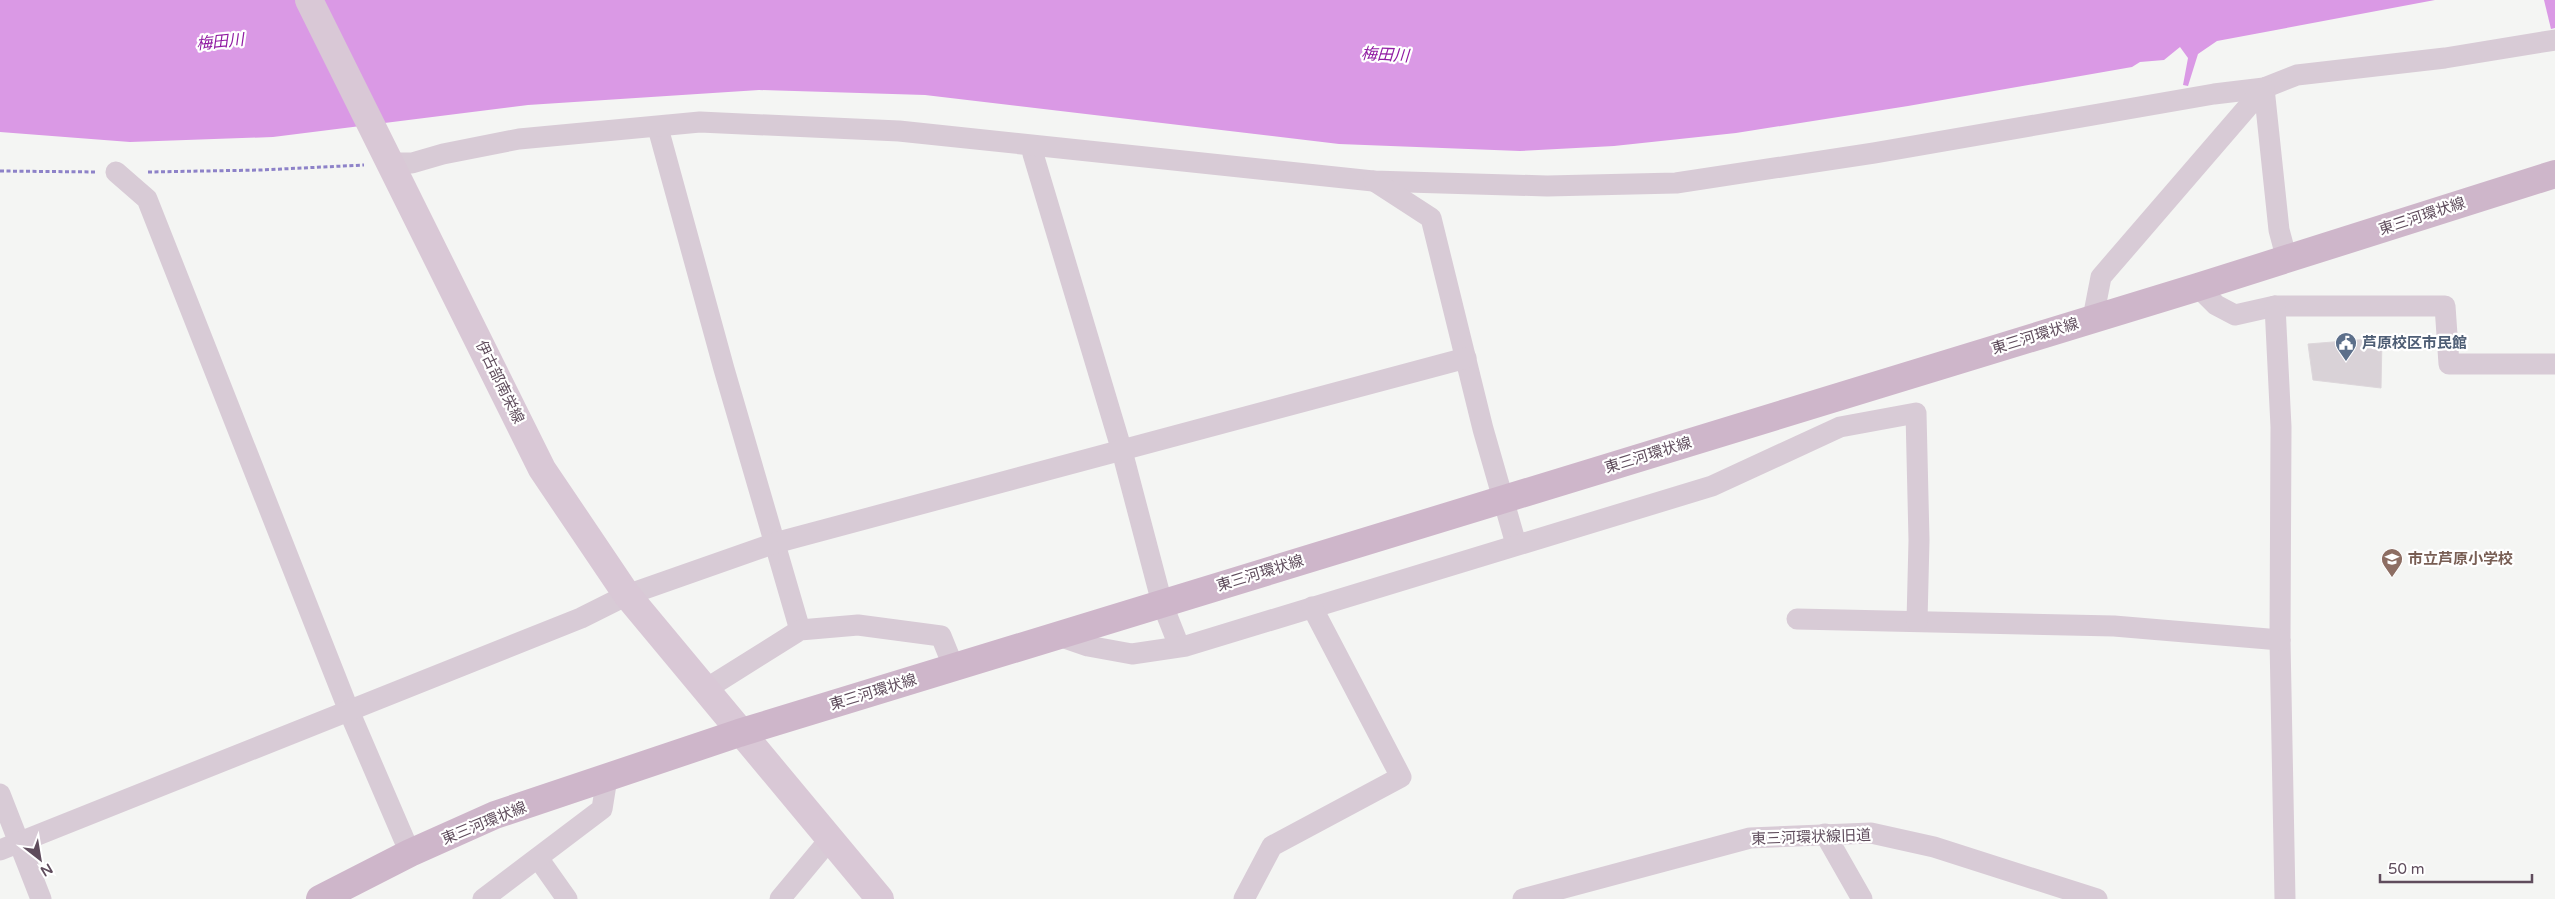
<svg xmlns="http://www.w3.org/2000/svg" width="2555" height="899" viewBox="0 0 2555 899" font-family="'Varela Round','Noto Sans JP',sans-serif">
<style>
.water{fill:#da99e5}
.building{fill:#d9d2d7;stroke:#ddd7db}
.lines{fill:none;stroke-linecap:round;stroke-linejoin:round}
.path{stroke:#8d82c8;stroke-width:3;stroke-dasharray:4 2.5;stroke-linecap:butt}
.minor{stroke:#d8cbd6;stroke-width:21}
.secondary{stroke:#d9c8d6;stroke-width:28}
.primary{stroke:#ceb6ca;stroke-width:28}
.labels{text-anchor:middle;dominant-baseline:central;stroke-width:4.5;stroke-linejoin:round;paint-order:stroke}
.street-label{font-size:15px;fill:#5f4c5c;stroke:#fff}
.service-label{font-size:15px;font-weight:bold;fill:#4e5e75;stroke:#fff;text-anchor:start}
.education-label{font-size:15px;font-weight:bold;fill:#785e54;stroke:#fff;text-anchor:start}
.water-label{font-size:16px;font-style:italic;fill:#901ba2;stroke:#fff}
</style>
<rect width="100%" height="100%" fill="#f4f5f3"/>
<g class="water">
<polygon points="0,0 2435,0 2217,41 2198,54 2188,86 2183,85 2188,58 2180,47 2164,60 2140,62 2132,67 1908,106 1736,133 1614,146 1520,151 1339,144 925,95 759,90 528,105 273,137 130,142 0,132"/>
<polygon points="2544,0 2555,0 2555,28 2551,29"/>
</g>
<polygon class="building" points="2382,338 2381,388 2313,380 2308,344"/>
<g class="lines">
<g class="path">
<polyline points="0,171 97,172"/>
<polyline points="148,172 261,170 364,165"/>
</g>
<g class="minor">
<polyline points="2264,88 2279,230 2287,260"/>
<polyline points="658,128 724,369 800,630"/>
<polyline points="1036,147 1033,154 1122,451 1162,603 1179,646"/>
<polyline points="391,163 412,163 443,154 519,139 700,122 899,131 1373,181 1547,186 1676,183 1874,153 2214,94 2264,88 2297,75 2445,58 2555,40"/>
<polyline points="116,172 147,199 349,711 410,853"/>
<polyline points="1374,181 1431,218 1483,429 1516,544"/>
<polyline points="2198,287 2216,305 2235,315 2275,306 2445,306 2449,364 2555,364"/>
<polyline points="2275,306 2281,427 2280,640 2285,899"/>
<polyline points="2093,318 2101,277 2264,88"/>
<polyline points="1797,619 2114,626 2280,640"/>
<polyline points="1059,636 1088,646 1132,654 1186,646 1712,486 1840,427 1916,413 1919,540 1917,621"/>
<polyline points="706,689 800,630 858,625 941,636 954,668"/>
<polyline points="0,794 41,899"/>
<polyline points="1825,834 1862,899"/>
<polyline points="0,850 581,618 627,595 775,543 1466,358"/>
<polyline points="538,858 567,899"/>
<polyline points="483,899 602,809 607,778"/>
<polyline points="780,899 830,839"/>
<polyline points="1244,899 1272,846 1401,777 1312,607"/>
<polyline points="1523,899 1750,838 1871,833 1934,847 2097,899"/>
</g>
<polyline class="secondary" points="309,0 542,469 627,595 880,899"/>
<polyline class="primary" points="320,899 410,853 495,815 739,733 2198,287 2555,174"/>
</g>
<defs>
<g id="civic-pin" transform="scale(1.125)"><path d="M0 17L-7.5 6A9.5 9.5 0 1 1 7.5 6Z" fill="#5c6f8a" stroke="#fff"/><path d="M-.6-6.5H3V-4.5H.6V-3L4-1V1h2V6H-6V1h2V-1L-.6-3ZM-1.2 2.5V6h2.4V2.5Z" fill="#fff"/></g>
<g id="school-pin" transform="scale(1.125)"><path d="M0 17L-7.5 6A9.5 9.5 0 1 1 7.5 6Z" fill="#8d6e63" stroke="#fff"/><path d="M0-5L7-2L0 1L-7-2ZM-4 1L0 2.5L4 1V4Q0 6-4 4Z" fill="#fff"/></g>
</defs>
<g fill-rule="evenodd">
<use href="#civic-pin" x="2346" y="343"/>
<use href="#school-pin" x="2392" y="559"/>
</g>
<g class="labels">
<g class="street-label">
<text transform="translate(2422 216) rotate(-18)">東三河環状線</text>
<text transform="translate(2035 336) rotate(-17)">東三河環状線</text>
<text transform="translate(500 382) rotate(64)">伊古部南栄線</text>
<text transform="translate(1648 455) rotate(-17)">東三河環状線</text>
<text transform="translate(1260 573) rotate(-17)">東三河環状線</text>
<text transform="translate(873 692) rotate(-17)">東三河環状線</text>
<text transform="translate(484 823) rotate(-22)">東三河環状線</text>
<text transform="translate(1811 837) rotate(-2)">東三河環状線旧道</text>
</g>
<g class="service-label">
<text x="2362" y="343">芦原校区市民館</text>
</g>
<g class="education-label">
<text x="2408" y="559">市立芦原小学校</text>
</g>
<g class="water-label">
<text transform="translate(220 42) rotate(-6)">梅田川</text>
<text transform="translate(1385 55) rotate(3)">梅田川</text>
</g>
</g>
<g transform="translate(40 859) rotate(149)" stroke="#ffffff" stroke-width="4" paint-order="stroke">
<path d="M0-4L9 19L0 12L-9 19Z" fill="#5f4c5c"/>
<text y="-8" font-size="14" font-weight="bold" text-anchor="middle" fill="#5f4c5c">N</text>
</g>
<path d="M2380 874v8h152v-8" fill="none" stroke="#5f4c5c" stroke-width="2.5"/>
<text x="2388" y="874" font-size="15" fill="#5f4c5c" stroke="#ffffff" stroke-width="4" paint-order="stroke">50 m</text>
</svg>
